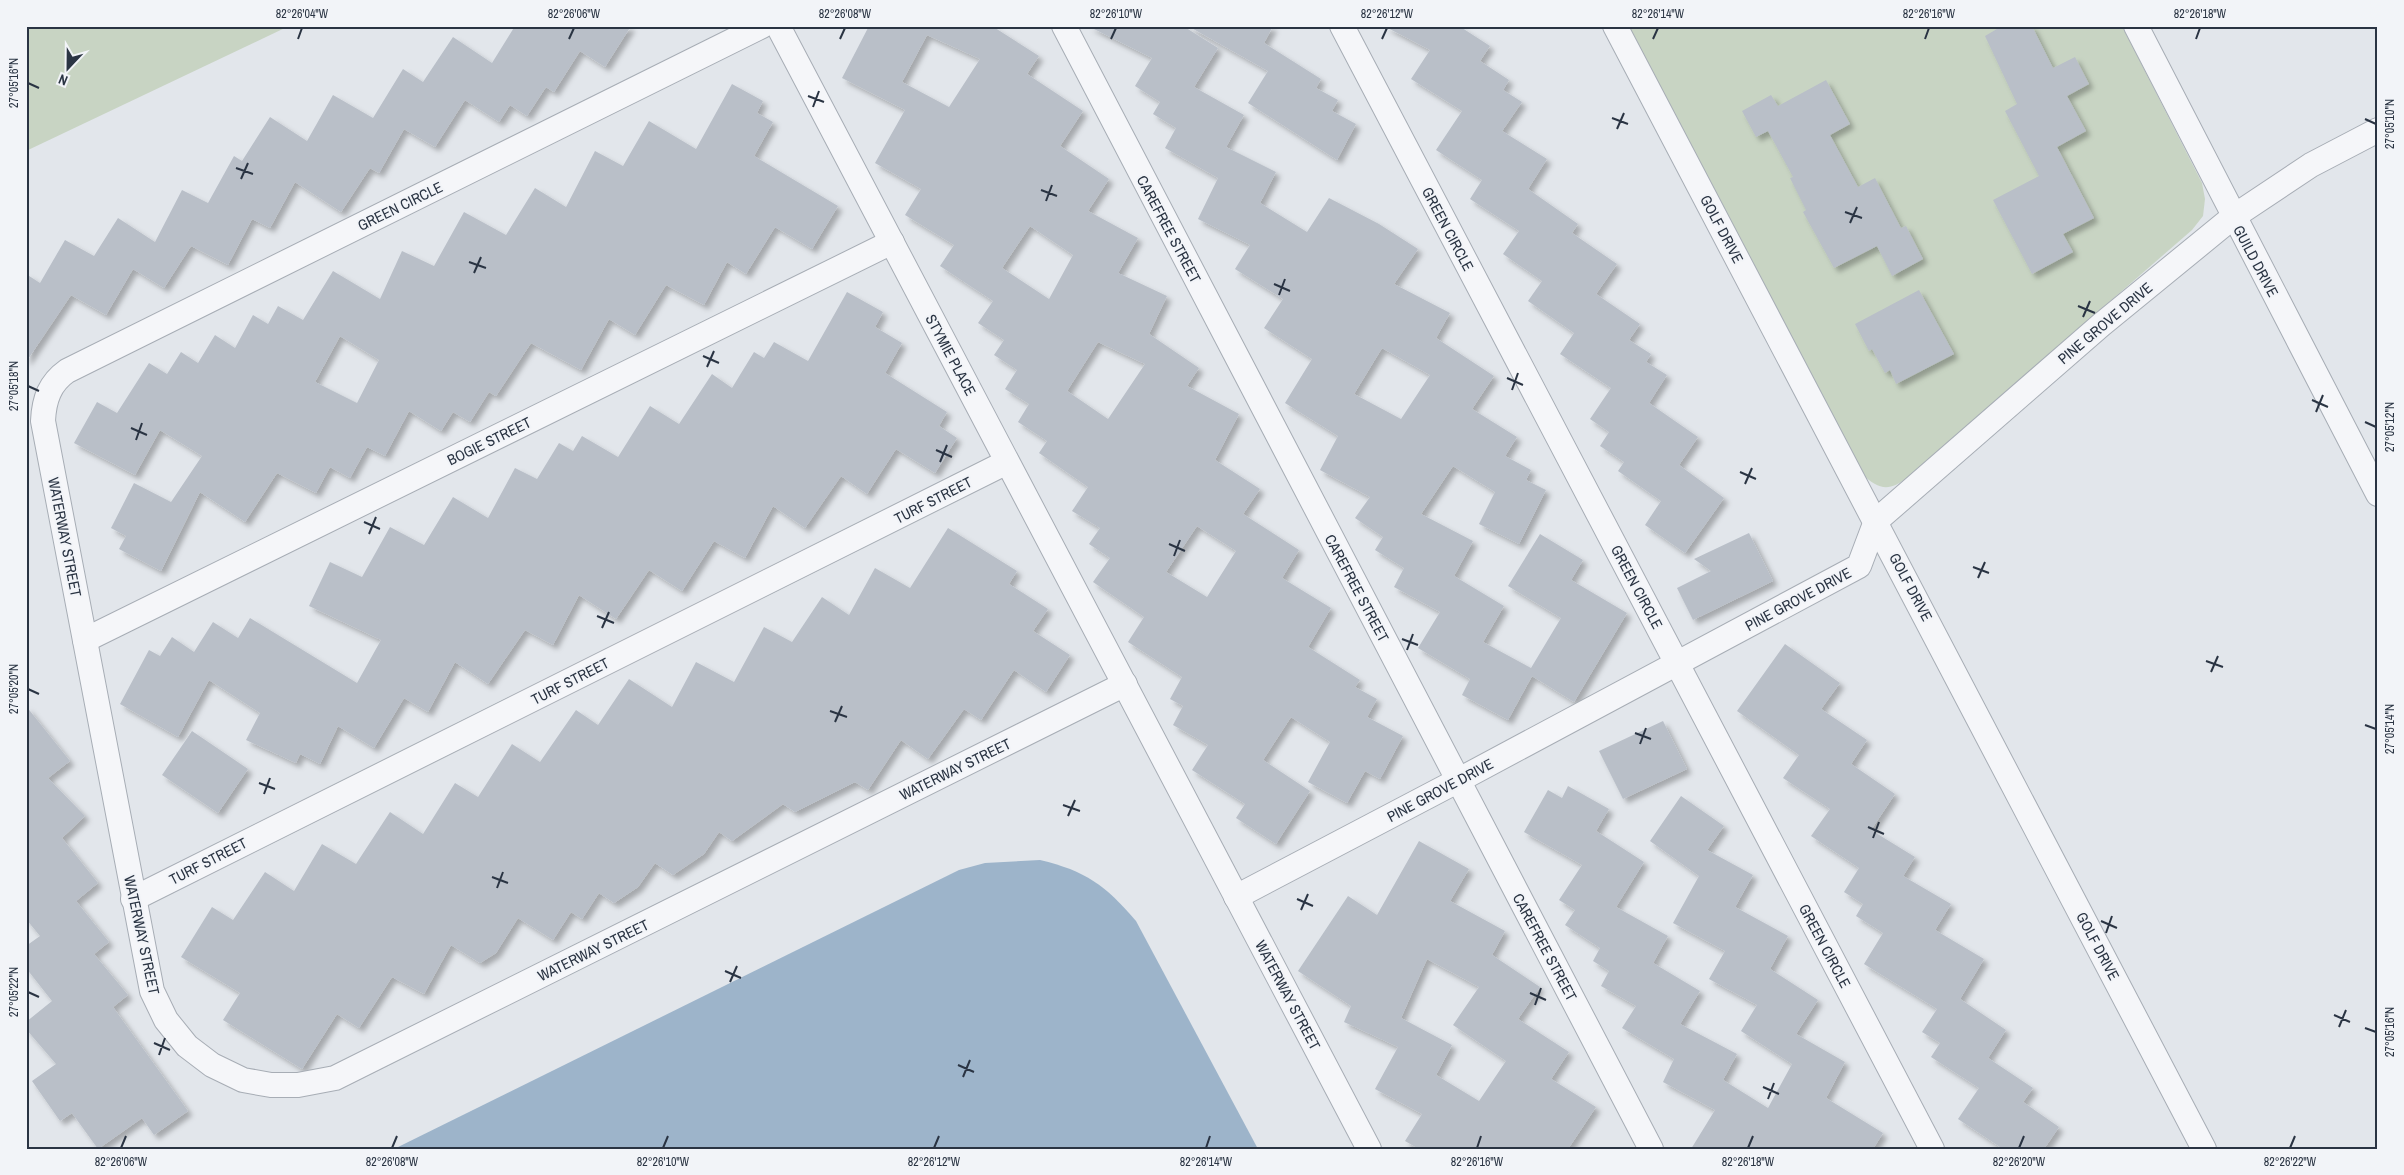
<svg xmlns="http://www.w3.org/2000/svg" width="2404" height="1175" viewBox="0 0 2404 1175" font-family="'Archivo Narrow',sans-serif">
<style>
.green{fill:#c8d4c3}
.water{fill:#9db4ca}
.building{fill:#b9bfc8;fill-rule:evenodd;filter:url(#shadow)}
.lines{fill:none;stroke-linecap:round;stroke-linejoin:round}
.street-casing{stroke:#a7adb5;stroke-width:26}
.street{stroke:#f5f6f9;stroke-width:24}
.ticks{fill:none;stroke:#2a3443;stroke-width:2}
.labels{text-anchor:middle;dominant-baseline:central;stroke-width:4;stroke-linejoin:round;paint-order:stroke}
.street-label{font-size:15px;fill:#2a3443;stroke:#f2f4f8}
.neatline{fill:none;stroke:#2a3443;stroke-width:2}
.ticks-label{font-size:12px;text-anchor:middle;fill:#2a3443}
</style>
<defs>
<filter id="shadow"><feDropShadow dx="4.5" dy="4.5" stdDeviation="2.5" flood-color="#0004"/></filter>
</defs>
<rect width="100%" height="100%" fill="#e2e6eb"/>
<g class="green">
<polygon points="26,26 289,26 26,151"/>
<path d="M 1627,26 L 2122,26 L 2202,183 L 2205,199 L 2203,216 L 2192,230 L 1908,477 C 1889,492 1879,490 1862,474 Z"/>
</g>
<path class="water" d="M 1040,860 C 1086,871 1105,885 1136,921 L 1258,1149 L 394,1149 L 959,870 L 985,863 Z"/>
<g class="building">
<polygon points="515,26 631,26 605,67 580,51 554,92 546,87 527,116 510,105 499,122 465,100 435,147 404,129 379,173 370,168 341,212 295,182 270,228 252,219 228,265 191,246 164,288 133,269 106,315 71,295 26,362 26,274 40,283 65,240 94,256 118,218 155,242 182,190 208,203 234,156 242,161 270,117 307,141 333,95 373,118 403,69 423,82 453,37 492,63"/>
<path d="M 869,26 L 992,26 L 1039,56 L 1027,74 L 1083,111 L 1060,146 L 1109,179 L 1088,211 L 1138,238 L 1118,273 L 1167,296 L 1149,334 L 1199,368 L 1187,386 L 1239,414 L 1215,460 L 1260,489 L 1243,514 L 1299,550 L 1282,578 L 1331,608 L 1308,647 L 1360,680 L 1355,687 L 1377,699 L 1367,717 L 1403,736 L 1380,779 L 1365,771 L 1347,803 L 1308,782 L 1330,742 L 1291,717 L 1263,760 L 1310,791 L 1276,844 L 1236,818 L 1245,804 L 1192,770 L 1208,745 L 1173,725 L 1183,706 L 1170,699 L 1182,677 L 1128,642 L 1144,617 L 1093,582 L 1110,558 L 1089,544 L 1100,528 L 1072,511 L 1088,487 L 1039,453 L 1047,441 L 1018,422 L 1029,404 L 1005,389 L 1017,370 L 994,355 L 1004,340 L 978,323 L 993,301 L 940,266 L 954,245 L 905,215 L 921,189 L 875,163 L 905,110 L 842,78 ZM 927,35 L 980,59 L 949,107 L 902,82 ZM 1030,226 L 1073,255 L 1049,299 L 1002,268 ZM 1098,342 L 1145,364 L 1108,419 L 1067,391 ZM 1197,526 L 1236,551 L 1207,597 L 1166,572 Z"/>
<path d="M 1088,26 L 1183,26 L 1218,48 L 1194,87 L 1244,115 L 1226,147 L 1276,172 L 1260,203 L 1307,232 L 1329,198 L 1379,224 L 1418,249 L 1394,284 L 1450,313 L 1436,338 L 1494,376 L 1472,409 L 1517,437 L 1505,456 L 1531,470 L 1526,480 L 1546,490 L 1519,544 L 1479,524 L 1495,492 L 1453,466 L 1421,514 L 1473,541 L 1454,576 L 1504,606 L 1483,642 L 1531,668 L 1561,618 L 1508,586 L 1540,534 L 1583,560 L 1571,580 L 1627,613 L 1574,702 L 1532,676 L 1508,720 L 1462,695 L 1470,679 L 1418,648 L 1440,612 L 1394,587 L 1404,568 L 1375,550 L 1383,537 L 1355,518 L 1370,497 L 1320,470 L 1338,436 L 1285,403 L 1312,359 L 1264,328 L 1283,299 L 1235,269 L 1250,245 L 1198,219 L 1218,178 L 1165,148 L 1176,128 L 1153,114 L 1160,102 L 1135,86 L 1152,58 ZM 1382,348 L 1430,375 L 1401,419 L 1354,394 Z"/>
<polygon points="1188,26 1273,26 1264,43 1321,79 1316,88 1338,100 1332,111 1356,124 1337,160 1248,103 1268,71"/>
<polygon points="1384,26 1459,26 1490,46 1480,61 1509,80 1503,90 1522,102 1502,131 1547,159 1528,189 1578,224 1572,233 1617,264 1596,294 1640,324 1629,340 1651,354 1646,362 1667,375 1649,403 1698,437 1679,465 1724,498 1685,553 1645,525 1661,501 1618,471 1624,462 1600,446 1609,432 1590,419 1611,388 1560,354 1574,333 1528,301 1542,281 1503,254 1519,231 1470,199 1482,180 1436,150 1462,111 1411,79 1430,50"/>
<polygon points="2002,26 2032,26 2053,68 2075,57 2089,84 2067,96 2086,131 2057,147 2094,218 2063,234 2073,252 2032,274 1993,200 2039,176 2005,111 2017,104 1985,36"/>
<polygon points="1826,80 1850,124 1830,135 1858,187 1875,178 1901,228 1906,226 1923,259 1892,276 1877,246 1834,268 1803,212 1806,210 1790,178 1793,177 1768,131 1756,137 1742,111 1771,95 1778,106"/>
<path d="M 732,84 L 763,101 L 757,113 L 773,122 L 754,156 L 838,206 L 812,249 L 775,227 L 746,274 L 727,262 L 704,305 L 666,285 L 635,335 L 609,319 L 581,370 L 531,343 L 496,396 L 489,392 L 470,422 L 453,412 L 441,431 L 409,411 L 385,456 L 367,447 L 350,478 L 330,467 L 316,493 L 277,473 L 245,522 L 200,492 L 161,571 L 119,549 L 126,536 L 111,528 L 134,483 L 171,502 L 202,456 L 160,430 L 135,475 L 74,443 L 97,402 L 117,413 L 149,363 L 167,374 L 181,352 L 198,363 L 215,335 L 235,348 L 253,315 L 268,324 L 278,306 L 303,320 L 333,271 L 380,299 L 402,251 L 434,266 L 464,212 L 506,235 L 535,188 L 566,207 L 595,151 L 623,166 L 649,121 L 696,149 ZM 340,336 L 379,360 L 357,403 L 315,382 Z"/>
<polygon points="1919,290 1954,354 1896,384 1890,370 1885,373 1872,349 1869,351 1855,324"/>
<polygon points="847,292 883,312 875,327 902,343 885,373 947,412 939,426 957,438 935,473 896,449 867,494 841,476 805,528 773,506 745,558 714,541 682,591 649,570 616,619 579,595 553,645 525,630 488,684 455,662 428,712 404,698 374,748 338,726 320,764 300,754 296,763 246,740 260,713 209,680 178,737 120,704 149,650 160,656 172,637 194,652 213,622 238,638 250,618 357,683 381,640 309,606 330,562 362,577 390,527 424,545 453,497 488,518 515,468 537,479 559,443 573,451 582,436 618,457 650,406 679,424 712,374 732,388 754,352 764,358 774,342 808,361"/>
<polygon points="948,528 1017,571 1009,584 1048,609 1033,631 1070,655 1046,692 1014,670 981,720 964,709 928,759 901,740 868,790 855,782 795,812 783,804 732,841 719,832 704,854 673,875 655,863 638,887 614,903 599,893 582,919 571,912 553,940 518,918 496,953 480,963 451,945 424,994 392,977 359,1028 337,1014 302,1069 223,1020 240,993 181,957 212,907 233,920 265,872 294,891 322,844 356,864 390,812 423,834 455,783 478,797 512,744 540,762 576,710 598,725 629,679 672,707 696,662 734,682 764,627 792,642 822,597 849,615 875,568 910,588"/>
<polygon points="1749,533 1773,581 1693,620 1677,588 1711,571 1694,559"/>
<polygon points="1785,644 1840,683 1821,709 1867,740 1851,764 1895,794 1871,830 1915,857 1903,876 1951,904 1935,930 1984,959 1960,999 2006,1030 1988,1058 2033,1088 2023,1102 2059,1127 2044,1149 2003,1149 1958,1119 1979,1088 1931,1057 1940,1043 1922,1032 1937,1009 1864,964 1883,933 1856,916 1863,904 1844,892 1859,868 1811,836 1830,809 1783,778 1799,755 1737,711"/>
<polygon points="26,706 70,761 48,778 85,816 62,838 98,883 76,901 109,942 94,954 128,995 113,1007 188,1111 154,1135 142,1118 98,1149 72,1113 60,1121 32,1081 56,1064 26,1029 26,1022 52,1001 26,968 26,946 40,936 26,919"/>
<polygon points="1663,721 1687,769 1623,799 1599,751"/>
<polygon points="192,731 248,769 218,813 162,775"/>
<polygon points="1568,786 1609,809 1596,831 1644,862 1616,907 1668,936 1653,963 1700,991 1680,1024 1737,1054 1723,1080 1768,1108 1792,1064 1741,1031 1757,1005 1709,979 1725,951 1673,923 1699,876 1650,841 1681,796 1724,826 1707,850 1753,875 1735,907 1788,936 1770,969 1818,1000 1796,1034 1845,1062 1826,1098 1883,1133 1873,1149 1691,1149 1715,1110 1663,1082 1674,1059 1622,1028 1636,1006 1601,986 1609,971 1593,961 1600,948 1565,925 1575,910 1559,900 1582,865 1524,832 1548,790 1562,798"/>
<path d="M 1419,841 L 1469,869 L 1450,901 L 1505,931 L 1492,955 L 1540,987 L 1518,1019 L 1569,1052 L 1551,1079 L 1596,1107 L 1568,1149 L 1419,1149 L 1405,1141 L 1422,1114 L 1375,1089 L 1398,1047 L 1344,1022 L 1351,1006 L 1298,971 L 1348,896 L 1377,915 ZM 1427,959 L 1479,987 L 1453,1025 L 1506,1061 L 1479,1101 L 1436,1075 L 1452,1045 L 1401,1018 Z"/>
</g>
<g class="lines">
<g class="street-casing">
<g id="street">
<path d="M 762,26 L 67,371 C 50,383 44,399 43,421 L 152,991 L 166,1020 L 187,1046 L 212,1065 L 243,1080 L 271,1085 L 298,1085 L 335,1078 L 1125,684"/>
<polyline points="778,26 1369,1149"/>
<polyline points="1064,26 1651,1149"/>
<polyline points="1342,26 1932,1149"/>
<polyline points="1615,26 2204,1149"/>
<polyline points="2136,26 2378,494"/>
<polyline points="85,640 892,242"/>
<polyline points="1236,897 1457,781 1859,566 1876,521 2101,325 2233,217 2311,165 2378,130"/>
<polyline points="133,899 1007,462"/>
</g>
</g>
<use href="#street" class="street"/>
</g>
<path class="ticks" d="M 298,39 L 302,28M 569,39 L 574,28M 840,39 L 845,28M 1111,39 L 1116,28M 1382,39 L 1387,28M 1653,39 L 1658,28M 1925,39 L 1929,28M 2196,39 L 2200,28M 28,83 L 39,88M 808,96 L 824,102M 813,107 L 819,91M 1612,118 L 1628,124M 2365,119 L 2376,124M 1617,129 L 1624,113M 236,168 L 253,174M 241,179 L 248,163M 1041,190 L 1057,196M 1046,201 L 1052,185M 1845,212 L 1862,218M 1850,223 L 1857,207M 469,262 L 486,268M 474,273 L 481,257M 1274,284 L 1290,291M 1279,295 L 1285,279M 2078,306 L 2095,313M 2083,317 L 2090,301M 703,356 L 719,363M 707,367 L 714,351M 1507,378 L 1523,385M 28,386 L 39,391M 1512,390 L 1518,373M 2312,400 L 2328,407M 2316,412 L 2323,395M 2365,422 L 2376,427M 131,428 L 147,435M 136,440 L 142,423M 936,450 L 952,457M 940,462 L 947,445M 1740,472 L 1756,479M 1745,484 L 1752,468M 364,522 L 380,529M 369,534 L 376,517M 1169,544 L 1185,551M 1174,556 L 1180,540M 1973,567 L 1989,573M 1978,578 L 1985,562M 597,616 L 614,623M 602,628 L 609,612M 1402,639 L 1418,645M 1407,650 L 1413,634M 2206,661 L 2223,667M 2211,672 L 2218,656M 28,689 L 39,694M 830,711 L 847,717M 835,722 L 842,706M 2365,725 L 2376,729M 1635,733 L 1651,739M 1640,744 L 1646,728M 259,783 L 275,789M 264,794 L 270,778M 1063,805 L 1080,811M 1068,816 L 1075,800M 1868,827 L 1884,834M 1873,838 L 1879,822M 492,877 L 508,883M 497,888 L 503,872M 1297,899 L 1313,906M 1301,910 L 1308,894M 2101,921 L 2117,928M 2106,933 L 2112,916M 725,971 L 741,978M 730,982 L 737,966M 28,992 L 39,997M 1530,993 L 1546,1000M 1535,1005 L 1541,988M 2334,1015 L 2350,1022M 2339,1027 L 2346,1010M 2365,1028 L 2376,1032M 154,1043 L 170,1050M 159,1055 L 165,1038M 958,1065 L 974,1072M 963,1077 L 970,1060M 1763,1087 L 1779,1094M 1768,1099 L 1774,1083M 121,1148 L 126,1136M 392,1148 L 397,1136M 663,1148 L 668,1136M 934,1148 L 939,1136M 1206,1148 L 1210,1136M 1477,1148 L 1481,1136M 1748,1148 L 1753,1136M 2019,1148 L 2024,1136M 2290,1148 L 2295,1136"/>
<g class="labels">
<g class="street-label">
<text transform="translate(400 206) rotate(-26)">GREEN CIRCLE</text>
<text transform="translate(1169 229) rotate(62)">CAREFREE STREET</text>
<text transform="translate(1448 229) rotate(62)">GREEN CIRCLE</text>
<text transform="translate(1722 229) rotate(62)">GOLF DRIVE</text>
<text transform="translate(2256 261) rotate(62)">GUILD DRIVE</text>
<text transform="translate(2105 323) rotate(-40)">PINE GROVE DRIVE</text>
<text transform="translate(951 355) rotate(62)">STYMIE PLACE</text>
<text transform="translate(489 441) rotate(-26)">BOGIE STREET</text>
<text transform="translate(933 500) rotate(-27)">TURF STREET</text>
<text transform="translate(65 537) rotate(79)">WATERWAY STREET</text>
<text transform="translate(1637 587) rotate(62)">GREEN CIRCLE</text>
<text transform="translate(1911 587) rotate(62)">GOLF DRIVE</text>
<text transform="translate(1357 588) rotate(62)">CAREFREE STREET</text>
<text transform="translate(1798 599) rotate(-28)">PINE GROVE DRIVE</text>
<text transform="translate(570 681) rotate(-27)">TURF STREET</text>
<text transform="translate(955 769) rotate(-26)">WATERWAY STREET</text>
<text transform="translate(1440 790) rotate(-28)">PINE GROVE DRIVE</text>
<text transform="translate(208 861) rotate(-27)">TURF STREET</text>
<text transform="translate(142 935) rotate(78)">WATERWAY STREET</text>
<text transform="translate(1825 946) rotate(62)">GREEN CIRCLE</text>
<text transform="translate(2098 946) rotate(62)">GOLF DRIVE</text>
<text transform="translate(1545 947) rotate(62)">CAREFREE STREET</text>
<text transform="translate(593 950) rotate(-26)">WATERWAY STREET</text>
<text transform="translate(1288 995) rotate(62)">WATERWAY STREET</text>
</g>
</g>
<rect width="2404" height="1175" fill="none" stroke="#f2f4f8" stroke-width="55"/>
<g transform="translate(68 68) rotate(202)" stroke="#f2f4f8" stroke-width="4" paint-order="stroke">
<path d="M0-4L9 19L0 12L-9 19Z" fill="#2a3443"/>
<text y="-8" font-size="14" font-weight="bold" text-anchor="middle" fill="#2a3443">N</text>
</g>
<rect x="28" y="28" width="2348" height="1120" class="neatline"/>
<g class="ticks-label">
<text x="302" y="18">82°26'04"W</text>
<text x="574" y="18">82°26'06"W</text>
<text x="845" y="18">82°26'08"W</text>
<text x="1116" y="18">82°26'10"W</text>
<text x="1387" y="18">82°26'12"W</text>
<text x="1658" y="18">82°26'14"W</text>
<text x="1929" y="18">82°26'16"W</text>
<text x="2200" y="18">82°26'18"W</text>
<text transform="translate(14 83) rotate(-90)" y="4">27°05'16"N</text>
<text transform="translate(2390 124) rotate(-90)" y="4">27°05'10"N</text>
<text transform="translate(14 386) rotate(-90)" y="4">27°05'18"N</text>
<text transform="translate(2390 427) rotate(-90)" y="4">27°05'12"N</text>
<text transform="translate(14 689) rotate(-90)" y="4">27°05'20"N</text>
<text transform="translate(2390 729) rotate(-90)" y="4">27°05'14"N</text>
<text transform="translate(14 992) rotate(-90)" y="4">27°05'22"N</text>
<text transform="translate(2390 1032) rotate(-90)" y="4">27°05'16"N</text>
<text x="121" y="1166">82°26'06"W</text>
<text x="392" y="1166">82°26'08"W</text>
<text x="663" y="1166">82°26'10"W</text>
<text x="934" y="1166">82°26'12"W</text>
<text x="1206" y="1166">82°26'14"W</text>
<text x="1477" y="1166">82°26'16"W</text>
<text x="1748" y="1166">82°26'18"W</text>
<text x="2019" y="1166">82°26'20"W</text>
<text x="2290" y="1166">82°26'22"W</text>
</g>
</svg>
